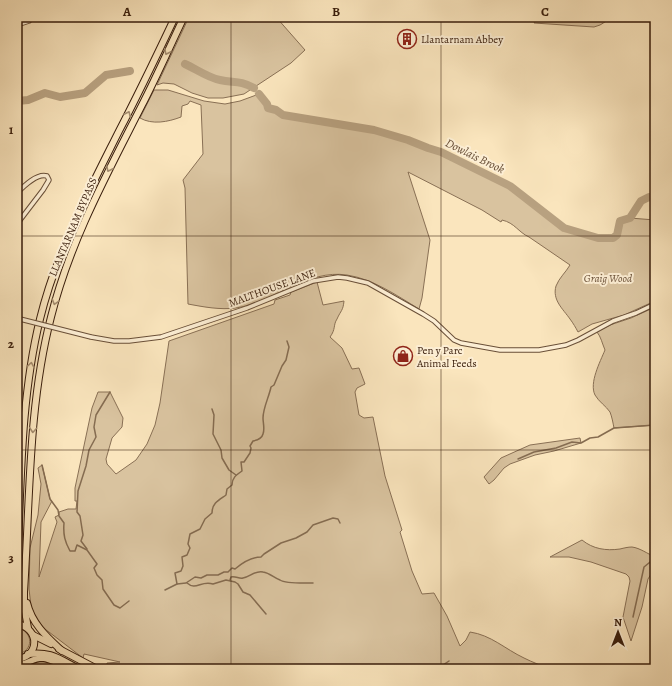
<svg xmlns="http://www.w3.org/2000/svg" width="672" height="686" viewBox="0 0 672 686" font-family="Alegreya,serif">
<style>
.green{fill:#d9c39f;stroke:#897055}
.lines{fill:none;stroke-linecap:round;stroke-linejoin:round}
.stream{stroke:#856c51;stroke-width:1.5}
.river{stroke:#b8a180;stroke-width:8}
.minor-casing{stroke:#694f38;stroke-width:5.5}
.primary-casing{stroke:#391d0b;stroke-width:8}
.trunk-casing{stroke:#391d0b;stroke-width:8}
.minor{stroke:#fceed4;stroke-width:3.5}
.primary{stroke:#fae5bd;stroke-width:5.5}
.trunk{stroke:#fae5bd;stroke-width:6}
.minor-bridge-casing{stroke:#694f38;stroke-width:5.5;stroke-linecap:butt}
.minor-bridge{stroke:#fceed4;stroke-width:3.5}
.oneway{stroke:#a38b6d}
.grid{fill:none;stroke:#391d0b;stroke-width:1;stroke-opacity:0.55}
.labels{text-anchor:middle;dominant-baseline:central;stroke-width:4;stroke-linejoin:round;paint-order:stroke}
.poi-label{font-size:11px;fill:#391d0b;stroke:#fceed4;text-anchor:start}
.street-label{font-size:11px;fill:#391d0b;stroke:#fceed4}
.park-label{font-size:11px;font-style:italic;fill:#694f37;stroke:#fceed4}
.water-label{font-size:12px;font-style:italic;fill:#654b34;stroke:#fceed4}
.neatline{fill:none;stroke:#391d0b;stroke-width:1.5}
.grid-label{font-size:13px;text-anchor:middle;font-weight:bold;fill:#391d0b}
</style>
<rect width="100%" height="100%" fill="#fae5bd"/>
<filter id="stains"><feTurbulence type="fractalNoise" baseFrequency=".005" numOctaves="4"/><feColorMatrix values="0 0 0 0 .2 0 0 0 0 .09 0 0 0 0 .02 0 0 0 .5 -.17"/></filter>
<radialGradient id="worn" r=".72"><stop offset=".6" stop-color="#630" stop-opacity="0"/><stop offset="1" stop-color="#630" stop-opacity=".3"/></radialGradient>
<g class="green">
<polygon points="189,17 276,17 305,50 291,63 244,94 223,98 208,98 192,93 174,84 163,83 157,85"/>
<polygon points="537,17 613,17 600,25 594,27 534,23"/>
<path d="M 154,90 L 168,90 L 204,101 L 225,104 L 240,101 L 259,94 L 267,104 L 268,108 L 276,110 L 283,115 L 374,130 L 408,140 L 428,148 L 441,152 L 510,186 L 564,228 L 598,238 L 613,238 L 617,235 L 620,221 L 630,218 L 655,220 L 655,301 L 624,315 L 592,324 L 578,332 C 576,328 573,323 570,319 C 563,309 552,300 556,286 C 559,278 566,272 570,265 L 529,237 C 518,232 515,223 502,220 L 501,222 L 482,210 L 408,172 L 430,240 L 422,298 L 419,309 C 396,295 373,279 347,275 C 307,269 274,302 236,308 C 220,310 204,307 188,304 L 185,188 L 183,180 L 203,154 L 201,105 L 190,101 L 188,104 L 182,106 L 181,117 C 168,122 152,125 140,118 Z"/>
<path d="M 317,282 L 323,305 L 344,301 C 343,311 341,310 337,319 C 333,325 336,329 330,337 L 342,348 L 352,369 L 359,368 L 365,384 L 357,388 L 355,392 L 359,415 L 364,418 L 373,417 L 385,476 L 402,530 L 400,532 L 412,571 L 422,594 L 434,593 L 447,616 L 460,646 L 466,640 L 470,632 C 491,635 505,649 524,658 C 532,662 542,666 551,669 L 107,669 L 107,663 L 120,662 L 84,654 L 83,658 L 45,629 L 35,617 L 31,606 L 29,589 L 30,548 L 38,515 L 41,484 L 38,468 L 42,465 L 50,499 L 52,501 L 41,522 L 39,577 L 57,522 L 55,517 L 59,515 L 59,512 L 68,509 L 76,509 L 77,501 L 75,501 L 75,488 L 92,408 L 98,392 L 110,392 L 123,418 L 122,427 L 112,438 L 106,459 L 107,464 L 116,474 L 136,460 L 147,444 L 155,425 L 160,403 L 169,341 L 274,304 L 275,300 L 290,295 L 291,292 Z"/>
<path d="M 655,307 L 655,425 L 614,428 C 613,423 612,417 610,412 C 606,406 599,402 595,395 C 589,383 600,362 605,350 C 602,343 601,337 597,332 L 610,325 L 631,318 Z"/>
<polygon points="580,438 581,443 554,451 535,455 510,464 504,468 494,480 489,484 484,477 501,458 530,445"/>
<path d="M 582,540 C 593,549 606,551 620,549 C 624,548 628,547 632,547 C 640,548 648,554 655,557 L 655,568 L 648,579 L 642,607 L 631,641 L 623,617 L 630,581 L 629,577 L 626,574 L 591,562 L 569,557 L 550,557 Z"/>
<path d="M 17,628 C 34,631 34,652 17,654 Z"/>
<polygon points="35,661 46,661 68,669 17,669 17,667"/>
</g>
<g class="lines">
<g class="stream">
<polyline points="212,409 214,415 213,434 221,450 222,458 229,470 236,475"/>
<polyline points="518,459 534,452 556,448 572,442 581,443 590,438 598,437 614,428 655,425"/>
<path d="M 42,465 L 50,499 L 58,510 L 59,516 L 64,523 C 63,535 65,542 70,551 L 75,551 L 77,545 L 87,550 L 97,564 L 94,568 L 97,575 L 102,580 L 103,589 L 114,605 L 120,608 L 129,601"/>
<polyline points="87,549 81,541 83,535 80,516 77,512 78,491 86,466 89,450 96,437 94,427 96,415 110,392"/>
<path d="M 230,580 L 231,577 C 236,576 239,579 243,578 C 250,577 255,570 263,572 C 270,573 274,578 280,580 C 286,584 305,583 313,583"/>
<path d="M 187,583 C 196,591 201,580 213,584 L 226,580 L 235,582 L 238,584 L 243,592 L 250,595 L 266,614"/>
<path d="M 177,584 L 175,573 L 181,571 L 183,566 L 182,557 L 187,555 L 190,548 L 188,544 L 190,534 L 200,529 L 205,519 L 212,513 C 212,503 219,500 226,495 L 227,489 L 232,485 C 232,478 236,475 242,471 L 241,462 L 244,462 L 250,453 L 251,448 L 250,446 L 253,441 C 258,440 262,438 263,434 C 265,429 263,423 263,418 C 263,408 269,397 271,387 L 274,385 L 282,366 L 286,360 L 289,347 L 287,341"/>
<path d="M 165,590 L 177,584 L 186,583 L 195,577 L 201,578 L 207,575 L 218,575 L 224,572 L 228,572 L 232,568 L 235,569 C 242,563 252,557 261,557 L 264,554 L 281,543 L 296,538 L 307,532 L 313,525 L 333,518 L 338,519 L 340,523"/>
<polyline points="633,617 644,567 655,558"/>
<polyline points="437,669 449,661"/>
</g>
<g class="river">
<path d="M 185,64 C 196,69 208,78 220,80 C 234,83 240,80 254,88"/>
<polyline points="259,94 267,104 268,108 276,110 283,115 374,130 408,140 428,148 441,152 510,186 564,228 598,238 613,238 617,235 620,221 630,218 641,201 649,197 655,198"/>
<polyline points="17,101 28,100 45,93 60,97 85,93 106,75 130,71"/>
</g>
<g class="minor-casing">
<g id="minor">
<polyline points="17,25 29,21 33,17"/>
<path d="M 17,193 C 24,186 37,173 47,176 L 49,180 L 43,190 L 17,224"/>
<polyline points="91,337 114,341 129,341 161,337 247,308 313,281 338,277 347,278 368,283 423,314 434,321 454,340 461,343 500,350 539,350 566,345 578,340 613,321 636,313 655,304"/>
</g>
</g>
<g class="primary-casing">
<path id="primary" d="M 17,665 C 26,665 33,658 42,658 C 54,659 62,667 73,669"/>
</g>
<g class="trunk-casing">
<g id="trunk">
<path d="M 17,571 C 21,489 20,400 40,319 C 56,253 89,191 119,131 C 139,93 157,55 175,17"/>
<path d="M 27,603 C 32,624 47,637 62,651"/>
<path d="M 17,624 C 40,628 40,657 17,659"/>
<path d="M 28,628 L 24,606 L 24,592 C 30,500 28,406 51,317 C 70,241 107,174 142,105 C 157,76 170,46 184,17"/>
<polyline points="33,635 51,644"/>
<polyline points="59,649 97,669"/>
<path d="M 28,654 C 51,651 59,659 79,669"/>
</g>
</g>
<use href="#minor" class="minor"/>
<use href="#primary" class="primary"/>
<use href="#trunk" class="trunk"/>
<g class="minor-bridge-casing">
<polyline id="minor-bridge" points="20,319 91,337"/>
</g>
<use href="#minor-bridge" class="minor-bridge"/>
</g>
<defs><path id="oneway-chevron" d="M-2-3.5L2.5 0L-2 3.5" fill="none" stroke-width="1.6" stroke-linecap="round" stroke-linejoin="round"/></defs>
<g class="oneway">
<use href="#oneway-chevron" transform="translate(167 52) rotate(116)"/>
<use href="#oneway-chevron" transform="translate(128 114) rotate(-64)"/>
<use href="#oneway-chevron" transform="translate(109 169) rotate(116)"/>
<use href="#oneway-chevron" transform="translate(55 302) rotate(106)"/>
<use href="#oneway-chevron" transform="translate(31 365) rotate(-81)"/>
<use href="#oneway-chevron" transform="translate(33 430) rotate(95)"/>
</g>
<path class="grid" d="M 231,17 L 231,669M 441,17 L 441,669M 17,236 L 655,236M 17,450 L 655,450"/>
<defs>
<g id="building-ring" transform="scale(1)"><circle r="9.5" fill="#fceed4" stroke="#8f2418" stroke-width="1.5"/><path d="M-4-6H4V6H1V3H-1V6H-4ZM-2.5-4.3h1.7v1.8h-1.7ZM.8-4.3h1.7v1.8H.8ZM-2.5-1h1.7V.8h-1.7ZM.8-1h1.7V.8H.8Z" fill="#8f2418"/></g>
<g id="shop-ring" transform="scale(1)"><circle r="9.5" fill="#fceed4" stroke="#8f2418" stroke-width="1.5"/><path d="M-5-2.5h2.3a2.7 3.5 0 0 1 5.4 0H5L5.5 6h-11ZM-1.5-2.5h3a1.5 2.3 0 0 0-3 0Z" fill="#8f2418"/></g>
</defs>
<g fill-rule="evenodd">
<use href="#building-ring" x="407" y="39"/>
<use href="#shop-ring" x="403" y="356"/>
</g>
<g class="labels">
<g class="poi-label">
<text x="421" y="39">Llantarnam Abbey</text>
<text x="417" y="350">Pen y Parc<tspan x="417" dy="13">Animal Feeds</tspan></text>
</g>
<g class="street-label">
<text transform="translate(73 227) rotate(-67)">LLANTARNAM BYPASS</text>
<text transform="translate(272 288) rotate(-20)">MALTHOUSE LANE</text>
</g>
<g class="park-label">
<text x="608" y="278">Graig Wood</text>
</g>
<g class="water-label">
<text transform="translate(475 156) rotate(26)">Dowlais Brook</text>
</g>
</g>
<rect width="672" height="686" fill="none" stroke="#fae5bd" stroke-width="44"/>
<g transform="translate(618 632)" stroke="#fceed4" stroke-width="3" paint-order="stroke">
<path d="M0-3L7 15L0 10L-7 15Z" fill="#391d0b"/>
<text y="-6" font-size="11" font-weight="bold" text-anchor="middle" fill="#391d0b">N</text>
</g>
<rect x="22" y="22" width="628" height="642" class="neatline"/>
<g class="grid-label">
<text x="127" y="16">A</text>
<text x="336" y="16">B</text>
<text x="545" y="16">C</text>
<text x="11" y="134">1</text>
<text x="11" y="348">2</text>
<text x="11" y="562">3</text>
</g>
<rect width="100%" height="100%" filter="url(#stains)"/>
<rect width="100%" height="100%" fill="url(#worn)"/>
</svg>
